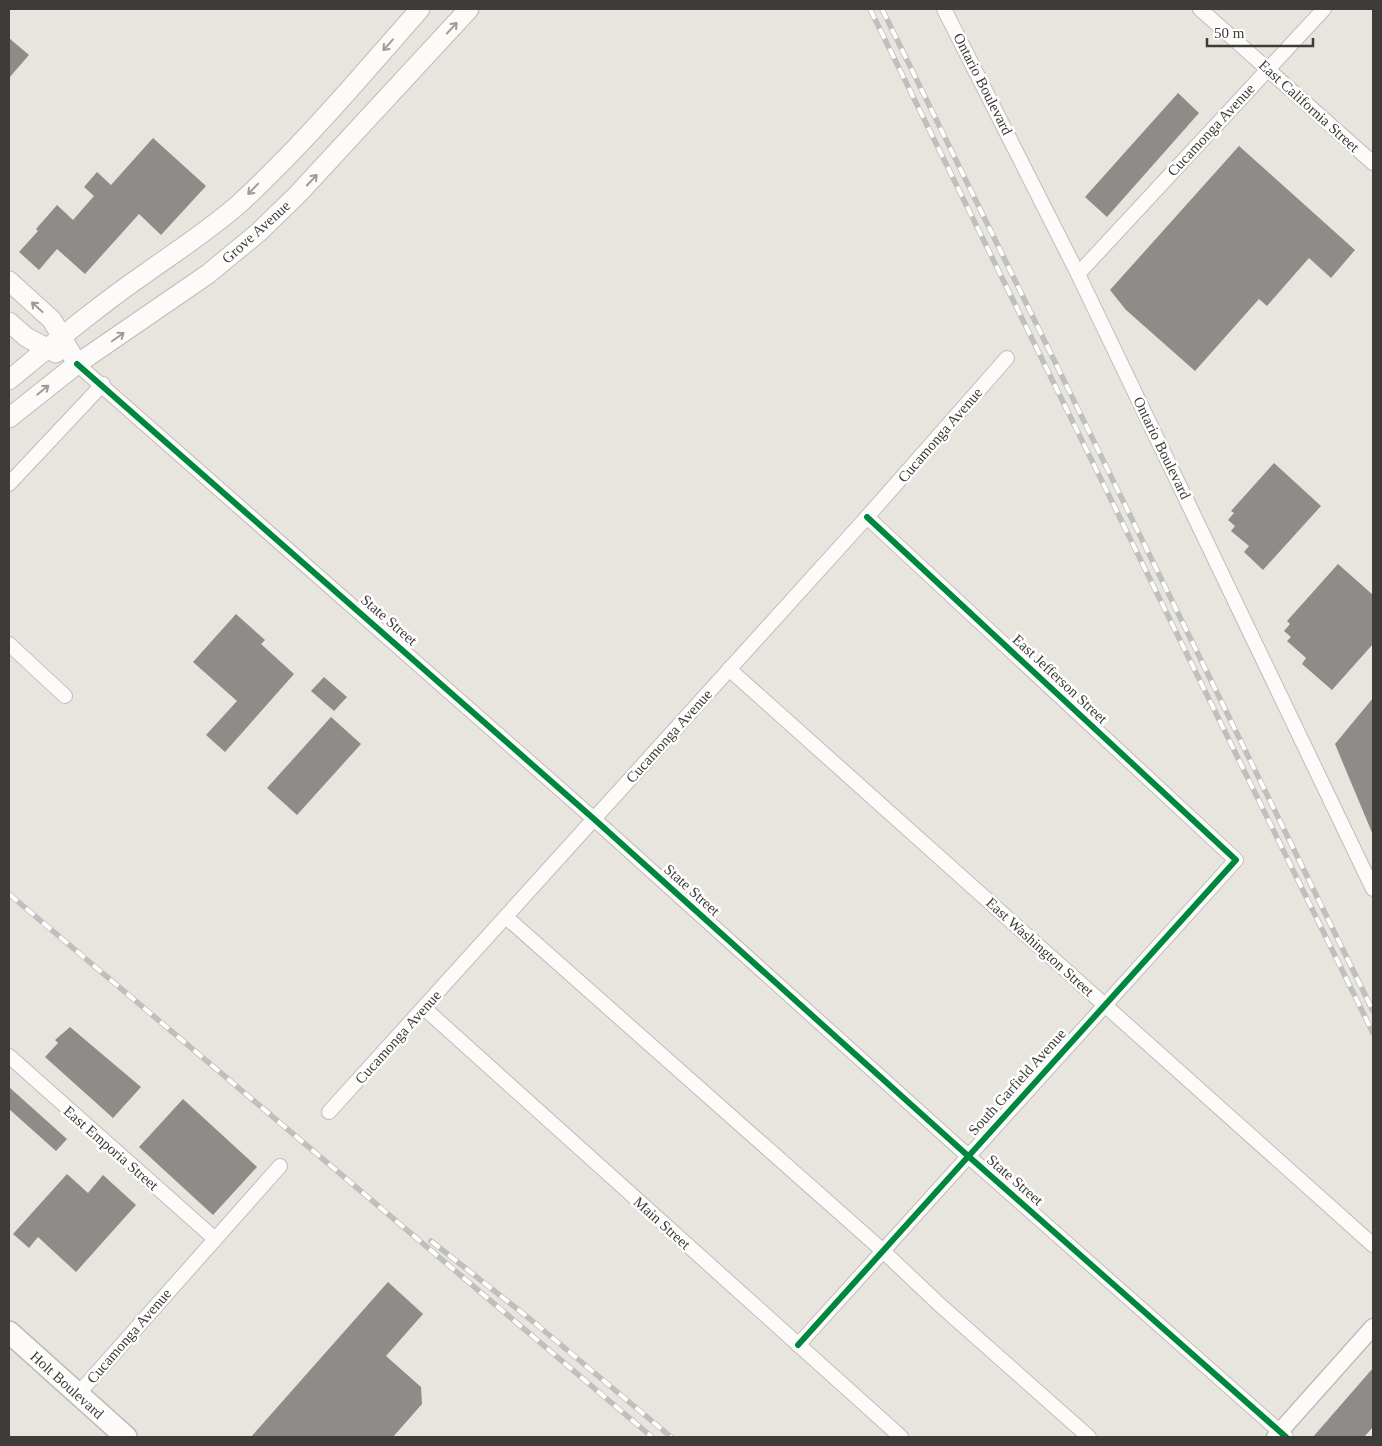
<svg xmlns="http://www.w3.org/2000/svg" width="1382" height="1446" viewBox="0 0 1382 1446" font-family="'Times New Roman',serif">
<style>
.building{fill:#8e8c88}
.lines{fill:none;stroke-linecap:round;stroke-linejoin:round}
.minor-casing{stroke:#bfbdb9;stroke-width:16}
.tertiary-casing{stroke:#bfbdb9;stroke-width:19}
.secondary-casing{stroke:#bfbdb9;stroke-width:21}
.primary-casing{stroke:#bfbdb9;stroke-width:24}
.minor{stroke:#fcfbfa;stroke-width:14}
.tertiary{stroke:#fcfbfa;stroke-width:16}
.secondary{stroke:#fcfbfa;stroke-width:19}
.primary{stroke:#fcfbfa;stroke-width:21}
.rail-casing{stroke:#bfbfbd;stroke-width:5.5}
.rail{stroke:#fff;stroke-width:4;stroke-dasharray:11;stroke-linecap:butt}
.cycleway-casing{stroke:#fff;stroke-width:9}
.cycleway{stroke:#00873e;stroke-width:6}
.oneway{stroke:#9d9c99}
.labels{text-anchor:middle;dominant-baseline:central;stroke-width:5;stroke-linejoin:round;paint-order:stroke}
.street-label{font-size:15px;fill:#3e3c38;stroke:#fff}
</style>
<rect width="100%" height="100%" fill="#e8e4de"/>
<g class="building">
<polygon points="9,38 29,55 9,78"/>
<polygon points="1178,93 1199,113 1107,217 1085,197"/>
<polygon points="153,138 206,186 161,235 139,214 85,274 57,249 39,270 19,252 38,231 36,229 57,205 73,220 94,196 84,187 97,172 111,185"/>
<polygon points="1239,146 1355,250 1331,278 1309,258 1267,306 1259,299 1195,371 1126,310 1110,290"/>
<polygon points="1274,463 1321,506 1263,570 1244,552 1249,546 1231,531 1235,526 1228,520 1234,513 1231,511"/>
<polygon points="1338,564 1373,595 1373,644 1332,690 1302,664 1306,658 1287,641 1291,637 1284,631 1290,624 1287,621"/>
<polygon points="236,614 265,640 261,644 294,674 225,752 206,735 237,701 193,662"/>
<polygon points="324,677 347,697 334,711 311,691"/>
<polygon points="1373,698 1373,835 1335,744"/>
<polygon points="331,717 361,744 297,815 267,788"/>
<polygon points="70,1027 141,1087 113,1118 45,1057 58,1043 55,1040"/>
<polygon points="9,1087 67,1139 56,1151 9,1109"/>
<polygon points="183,1099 257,1167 213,1215 139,1147"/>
<polygon points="67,1174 88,1193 103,1175 136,1205 76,1272 38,1237 29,1248 13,1234"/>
<polygon points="388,1282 423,1314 386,1356 421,1387 422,1404 393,1437 251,1437"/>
<polygon points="1373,1368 1373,1427 1364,1437 1313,1437"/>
</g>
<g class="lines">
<g class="minor-casing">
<g id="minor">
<polyline points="944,9 1078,274 1373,889"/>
<polyline points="1200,9 1373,163"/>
<polyline points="1078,274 1324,9"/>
<polyline points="77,364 594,819 967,1155 1286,1437"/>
<polyline points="9,484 103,384"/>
<polyline points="9,644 65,696"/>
<polyline points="729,669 1373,1245"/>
<polyline points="506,917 882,1250 940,1305 1089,1437"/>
<polyline points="424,1008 901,1437"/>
<polyline points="9,1056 215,1239"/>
<polyline points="329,1112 867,517 1007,358"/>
<polyline points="798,1345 1236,860 867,517"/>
<polyline points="78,1394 280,1166"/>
</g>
</g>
<g class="tertiary-casing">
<polyline id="tertiary" points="1275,1437 1373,1327"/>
</g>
<g class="secondary-casing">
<g id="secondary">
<polyline points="9,281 52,320 77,364"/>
<polyline points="9,322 26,337 56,353"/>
<path d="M 9,380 C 54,343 98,306 146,273 C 178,250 211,229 240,203 C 305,143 362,75 420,9"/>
<polyline points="9,418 77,364 208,274 259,232 298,194 469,9"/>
</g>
</g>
<g class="primary-casing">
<polyline id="primary" points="9,1332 126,1437"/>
</g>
<use href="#minor" class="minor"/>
<use href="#tertiary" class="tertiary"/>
<use href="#secondary" class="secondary"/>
<use href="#primary" class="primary"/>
<g class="rail-casing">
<g id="rail">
<polyline points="870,9 1373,1033"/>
<polyline points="882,9 1373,1011"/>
<polyline points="9,894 652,1437"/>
<polyline points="431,1241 530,1319 671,1437"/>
</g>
</g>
<use href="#rail" class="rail"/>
<g class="cycleway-casing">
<g id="cycleway">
<polyline points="77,364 594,819 967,1155 1286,1437"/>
<polyline points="798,1345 1236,860 867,517"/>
</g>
</g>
<use href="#cycleway" class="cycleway"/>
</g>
<defs><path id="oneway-shaft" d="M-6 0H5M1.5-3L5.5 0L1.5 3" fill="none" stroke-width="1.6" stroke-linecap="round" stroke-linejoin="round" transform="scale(1.25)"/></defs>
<g class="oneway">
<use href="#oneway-shaft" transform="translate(452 28) rotate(-47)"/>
<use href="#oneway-shaft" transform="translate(388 45) rotate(132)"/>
<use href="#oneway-shaft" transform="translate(312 180) rotate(-47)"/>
<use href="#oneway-shaft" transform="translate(253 189) rotate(134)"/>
<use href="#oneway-shaft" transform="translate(37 307) rotate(-138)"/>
<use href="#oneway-shaft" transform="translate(118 337) rotate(-35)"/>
<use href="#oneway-shaft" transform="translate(43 390) rotate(-39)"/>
</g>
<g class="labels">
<g class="street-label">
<text transform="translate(983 84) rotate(63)">Ontario Boulevard</text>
<text transform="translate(1309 106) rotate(42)">East California Street</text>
<text transform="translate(1211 130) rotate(-47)">Cucamonga Avenue</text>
<text transform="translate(256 232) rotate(-42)">Grove Avenue</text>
<text transform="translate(940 435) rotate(-49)">Cucamonga Avenue</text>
<text transform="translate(1162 448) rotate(64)">Ontario Boulevard</text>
<text transform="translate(389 620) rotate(41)">State Street</text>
<text transform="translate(1060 679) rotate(43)">East Jefferson Street</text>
<text transform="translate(669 736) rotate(-48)">Cucamonga Avenue</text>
<text transform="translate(692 890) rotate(42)">State Street</text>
<text transform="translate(1040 947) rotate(42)">East Washington Street</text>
<text transform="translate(398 1037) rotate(-48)">Cucamonga Avenue</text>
<text transform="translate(1017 1082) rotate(-48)">South Garfield Avenue</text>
<text transform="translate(111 1148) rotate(41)">East Emporia Street</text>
<text transform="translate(1015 1180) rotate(41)">State Street</text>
<text transform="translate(662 1223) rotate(42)">Main Street</text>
<text transform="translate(129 1336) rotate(-49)">Cucamonga Avenue</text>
<text transform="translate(67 1385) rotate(42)">Holt Boulevard</text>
</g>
</g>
<rect width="1382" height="1446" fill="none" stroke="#3e3c38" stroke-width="20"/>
<path d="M1207 38v8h106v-8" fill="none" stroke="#3e3c38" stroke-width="2.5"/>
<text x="1214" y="38" font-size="15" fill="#3e3c38" stroke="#ffffff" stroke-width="4" paint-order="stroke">50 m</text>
</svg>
